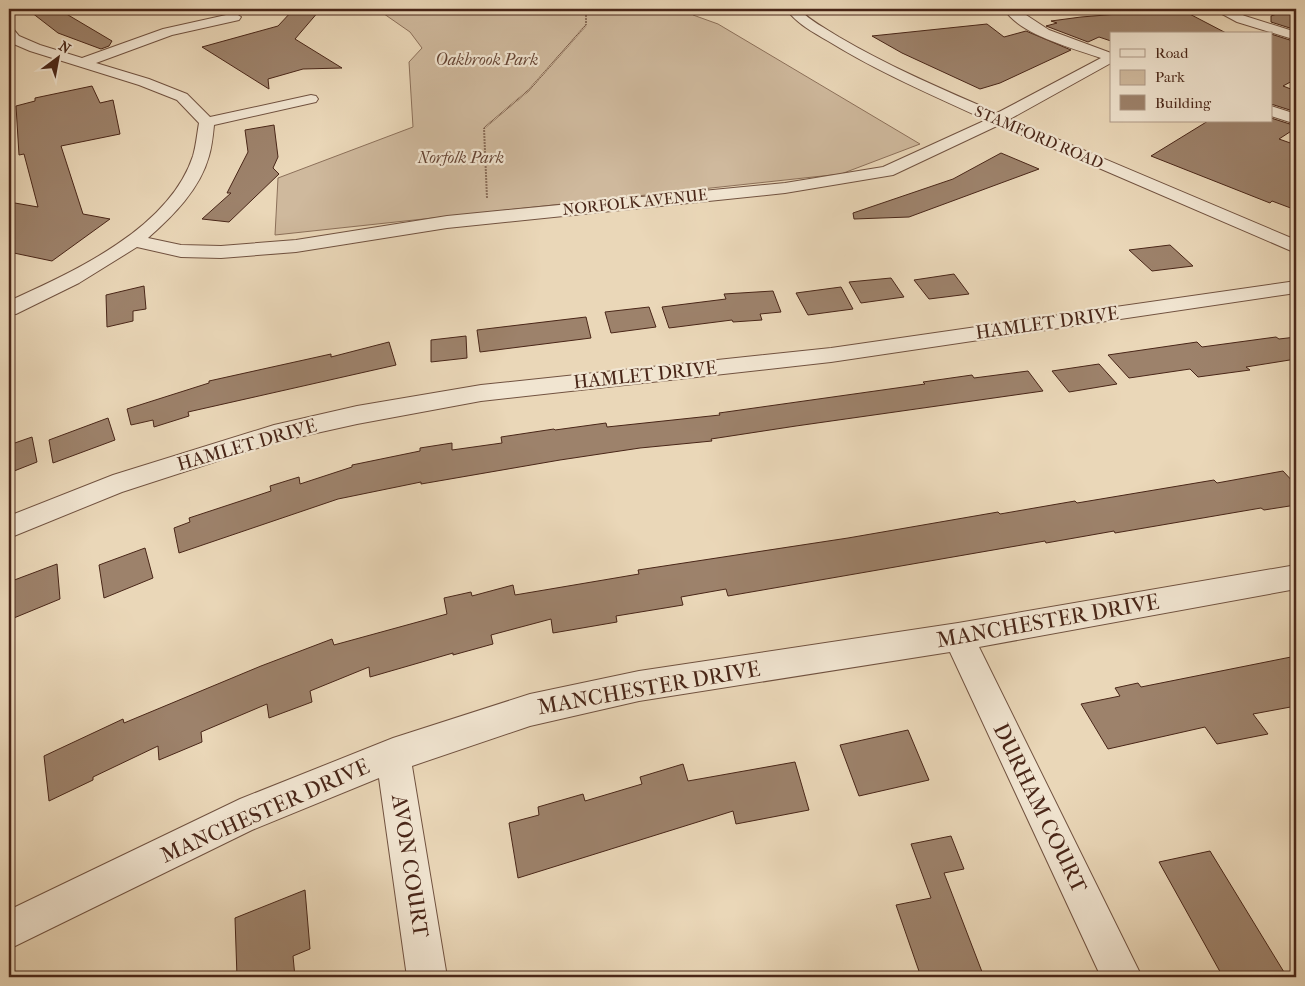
<svg xmlns="http://www.w3.org/2000/svg" width="1305" height="986" viewBox="0 0 1305 986" font-family="'IM FELL French Canon',serif">
<style>
.green{fill:#cfb99d;stroke:#8c705a}
.building{fill:#9d826b;stroke:#492618}
.lines{fill:none;stroke-linecap:round;stroke-linejoin:round}
.minor-casing{stroke:#715240;stroke-width:2}
.path{stroke:#492618;stroke-width:2;stroke-dasharray:0.5 1;stroke-linecap:butt}
.minor{fill:#f1e5d1;fill-rule:evenodd}
.labels{text-anchor:middle;dominant-baseline:central;stroke-width:4.5;stroke-linejoin:round;paint-order:stroke}
.far-park-label{font-size:16px;font-style:italic;fill:#644333;stroke:#f1e5d1}
.far-street-label{font-size:16px;fill:#492618;stroke:#f1e5d1}
.street-label{font-size:19px;fill:#492618;stroke:#f1e5d1}
.near-street-label{font-size:22px;fill:#492618;stroke:#f1e5d1}
</style>
<rect width="100%" height="100%" fill="#ead7b8"/>
<filter id="stains"><feTurbulence type="fractalNoise" baseFrequency=".004" numOctaves="4"/><feColorMatrix values="0 0 0 0 .2 0 0 0 0 .09 0 0 0 0 .02 0 0 0 .5 -.17"/></filter>
<radialGradient id="worn" r=".72"><stop offset=".6" stop-color="#630" stop-opacity="0"/><stop offset="1" stop-color="#630" stop-opacity=".3"/></radialGradient>
<polygon class="green" points="377,9 693,9 693,15 718,24 920,144 841,174 275,235 278,178 413,127 409,62 422,48 410,32"/>
<g class="building">
<polygon points="27,9 58,9 112,41 109,46 101,49 58,33"/>
<polygon points="1180,9 1228,34 1111,34 1111,41 1099,37 1088,42 1046,26 1057,23 1051,21 1081,17"/>
<polygon points="1291,9 1296,9 1296,30 1271,22 1271,16"/>
<polygon points="292,11 319,11 295,39 342,68 303,69 268,79 269,89 202,47 278,26"/>
<polygon points="987,24 1004,37 1026,31 1071,50 1000,83 980,89 902,53 872,36"/>
<polygon points="1271,34 1296,42 1296,79 1283,86 1296,91 1296,112 1271,104"/>
<polygon points="92,86 100,103 113,100 120,134 61,146 83,214 110,219 52,261 9,252 9,202 38,207 24,154 19,155 16,106 35,101 35,98"/>
<polygon points="1271,118 1296,126 1296,128 1279,139 1296,145 1296,210 1272,201 1270,203 1151,156 1208,121 1271,121"/>
<polygon points="274,125 278,157 273,168 279,174 229,222 202,219 231,193 227,193 248,152 245,130"/>
<polygon points="1001,153 1039,169 909,217 854,219 853,213 953,179"/>
<polygon points="1170,245 1193,266 1152,271 1129,250"/>
<polygon points="954,274 969,294 929,299 914,280"/>
<polygon points="891,278 904,297 861,303 849,282"/>
<polygon points="144,286 146,309 133,311 133,321 107,327 106,295"/>
<polygon points="841,287 853,309 808,315 796,293"/>
<polygon points="773,291 781,312 760,314 762,320 733,322 732,320 669,328 662,307 726,299 724,294"/>
<polygon points="649,307 656,327 611,333 605,312"/>
<polygon points="586,317 591,338 480,352 477,330"/>
<polygon points="466,336 467,358 431,362 431,340"/>
<polygon points="1276,337 1279,339 1296,337 1296,359 1246,367 1250,370 1198,377 1190,369 1129,378 1108,355 1197,342 1202,347"/>
<polygon points="389,342 396,365 188,412 189,416 154,427 153,420 131,425 127,409 209,383 209,381 331,354 331,357"/>
<polygon points="1099,364 1117,384 1069,392 1052,371"/>
<polygon points="1028,371 1043,391 796,426 711,439 712,441 640,448 560,460 421,484 421,482 338,499 179,553 174,528 190,522 189,518 271,491 270,486 299,477 300,484 352,467 352,465 420,451 420,448 452,443 452,450 502,443 501,437 554,429 555,430 606,423 607,427 720,415 719,413 925,384 923,382 972,375 974,378"/>
<polygon points="108,418 115,440 53,463 49,440"/>
<polygon points="32,437 37,462 9,473 9,445"/>
<polygon points="1283,471 1296,485 1296,505 1264,510 1261,508 1115,533 1114,531 1046,543 1045,541 728,596 726,589 681,597 683,605 616,616 617,622 553,633 551,619 491,635 493,644 453,655 453,653 370,677 369,667 310,691 312,702 269,718 267,704 201,732 202,742 159,760 158,746 93,777 93,780 49,801 44,756 123,719 124,723 261,666 332,639 334,645 447,614 444,598 471,592 472,596 513,585 515,595 639,574 638,570 848,538 998,512 1000,514 1075,501 1077,503 1214,480 1217,483"/>
<polygon points="145,548 153,578 104,598 99,565"/>
<polygon points="57,564 60,599 9,620 9,582"/>
<polygon points="1296,656 1296,706 1253,714 1268,734 1217,744 1205,727 1108,749 1081,704 1120,696 1115,688 1138,683 1141,687"/>
<polygon points="908,730 929,780 859,796 840,745"/>
<polygon points="795,762 809,810 736,824 733,811 518,878 509,823 539,815 538,807 583,794 585,801 642,784 640,777 683,764 688,781"/>
<polygon points="951,836 964,869 944,873 984,977 921,977 896,905 931,898 911,844"/>
<polygon points="1210,851 1287,977 1223,977 1159,862"/>
<polygon points="305,890 310,949 293,956 295,977 237,977 235,918"/>
</g>
<g class="lines">
<g class="minor-casing">
<g id="minor">
<path d="M 786,9 L 799,9 C 810,21 825,28 839,37 C 890,67 944,90 997,113 L 1101,58 C 1073,48 1020,35 1004,9 L 1017,9 L 1049,30 L 1111,53 L 1111,63 L 1010,119 L 1296,240 L 1296,253 L 999,125 L 893,175 L 785,193 L 447,228 L 296,252 L 221,258 L 181,257 L 137,247 L 79,283 L 16,314 L 9,315 L 9,301 C 73,272 169,229 193,156 C 196,146 197,134 199,123 L 177,100 L 139,85 L 30,51 L 9,42 L 9,29 L 14,30 L 19,36 L 40,45 L 82,58 L 163,29 L 235,13 L 241,17 L 239,20 L 172,35 L 96,63 L 149,79 L 187,94 L 210,117 L 311,95 L 316,96 L 318,99 L 316,102 L 214,125 C 213,135 212,146 209,156 C 200,189 173,216 148,238 L 181,245 L 221,246 L 296,240 L 447,216 L 785,183 L 883,167 L 986,120 C 932,95 878,72 828,41 C 813,32 797,24 786,9 Z"/>
<polygon points="1213,9 1229,9 1245,16 1296,32 1296,40 1237,22"/>
<polygon points="1271,106 1296,114 1296,124 1271,116"/>
<polygon points="1296,281 1296,293 831,362 481,401 357,424 276,442 122,492 9,538 9,516 113,475 274,425 357,406 481,385 831,348"/>
<polygon points="1296,565 1296,589 979,647 1142,977 1101,977 950,652 639,701 530,726 412,766 447,977 407,977 379,778 252,830 9,949 9,910 240,799 393,738 530,694 639,671 958,623"/>
</g>
</g>
<polyline class="path" points="487,198 484,128 529,90 586,25 586,9"/>
<use href="#minor" class="minor"/>
</g>
<g class="labels">
<g class="far-park-label">
<text x="487" y="59">Oakbrook Park</text>
<text x="461" y="157">Norfolk Park</text>
</g>
<g class="far-street-label">
<text transform="translate(1039 137) rotate(23)">STAMFORD ROAD</text>
<text transform="translate(635 202) rotate(-6)">NORFOLK AVENUE</text>
</g>
<g class="street-label">
<text transform="translate(1047 323) rotate(-8)">HAMLET DRIVE</text>
<text transform="translate(645 375) rotate(-6)">HAMLET DRIVE</text>
<text transform="translate(247 445) rotate(-16)">HAMLET DRIVE</text>
</g>
<g class="near-street-label">
<text transform="translate(1048 621) rotate(-10)">MANCHESTER DRIVE</text>
<text transform="translate(649 688) rotate(-10)">MANCHESTER DRIVE</text>
<text transform="translate(1040 808) rotate(64)">DURHAM COURT</text>
<text transform="translate(265 811) rotate(-24)">MANCHESTER DRIVE</text>
<text transform="translate(410 866) rotate(81)">AVON COURT</text>
</g>
</g>
<rect width="1305" height="986" fill="none" stroke="#ead7b8" stroke-width="30"/>
<rect x="10" y="10" width="1285" height="966" fill="none" stroke="#492618" stroke-width="2.5"/>
<rect x="15" y="15" width="1275" height="956" fill="none" stroke="#492618"/>
<rect x="1110" y="32" width="162" height="90" fill="#f1e5d1" stroke="#ae9987"/>
<rect x="1120" y="49" width="25" height="8" fill="#f1e5d1" stroke="#ae9987"/>
<text x="1155" y="58" font-size="15" fill="#492618">Road</text>
<rect x="1120" y="70" width="25" height="15" fill="#cfb99d" stroke="#ae9987"/>
<text x="1155" y="82" font-size="15" fill="#492618">Park</text>
<rect x="1120" y="95" width="25" height="15" fill="#9d826b" stroke="#ae9987"/>
<text x="1155" y="108" font-size="15" fill="#492618">Building</text>
<g transform="translate(58 58) rotate(32)" stroke="#f1e5d1" stroke-width="4" paint-order="stroke">
<path d="M0-4L9 19L0 12L-9 19Z" fill="#492618"/>
<text y="-8" font-size="14" font-weight="bold" text-anchor="middle" fill="#492618">N</text>
</g>
<rect width="100%" height="100%" filter="url(#stains)"/>
<rect width="100%" height="100%" fill="url(#worn)"/>
</svg>
